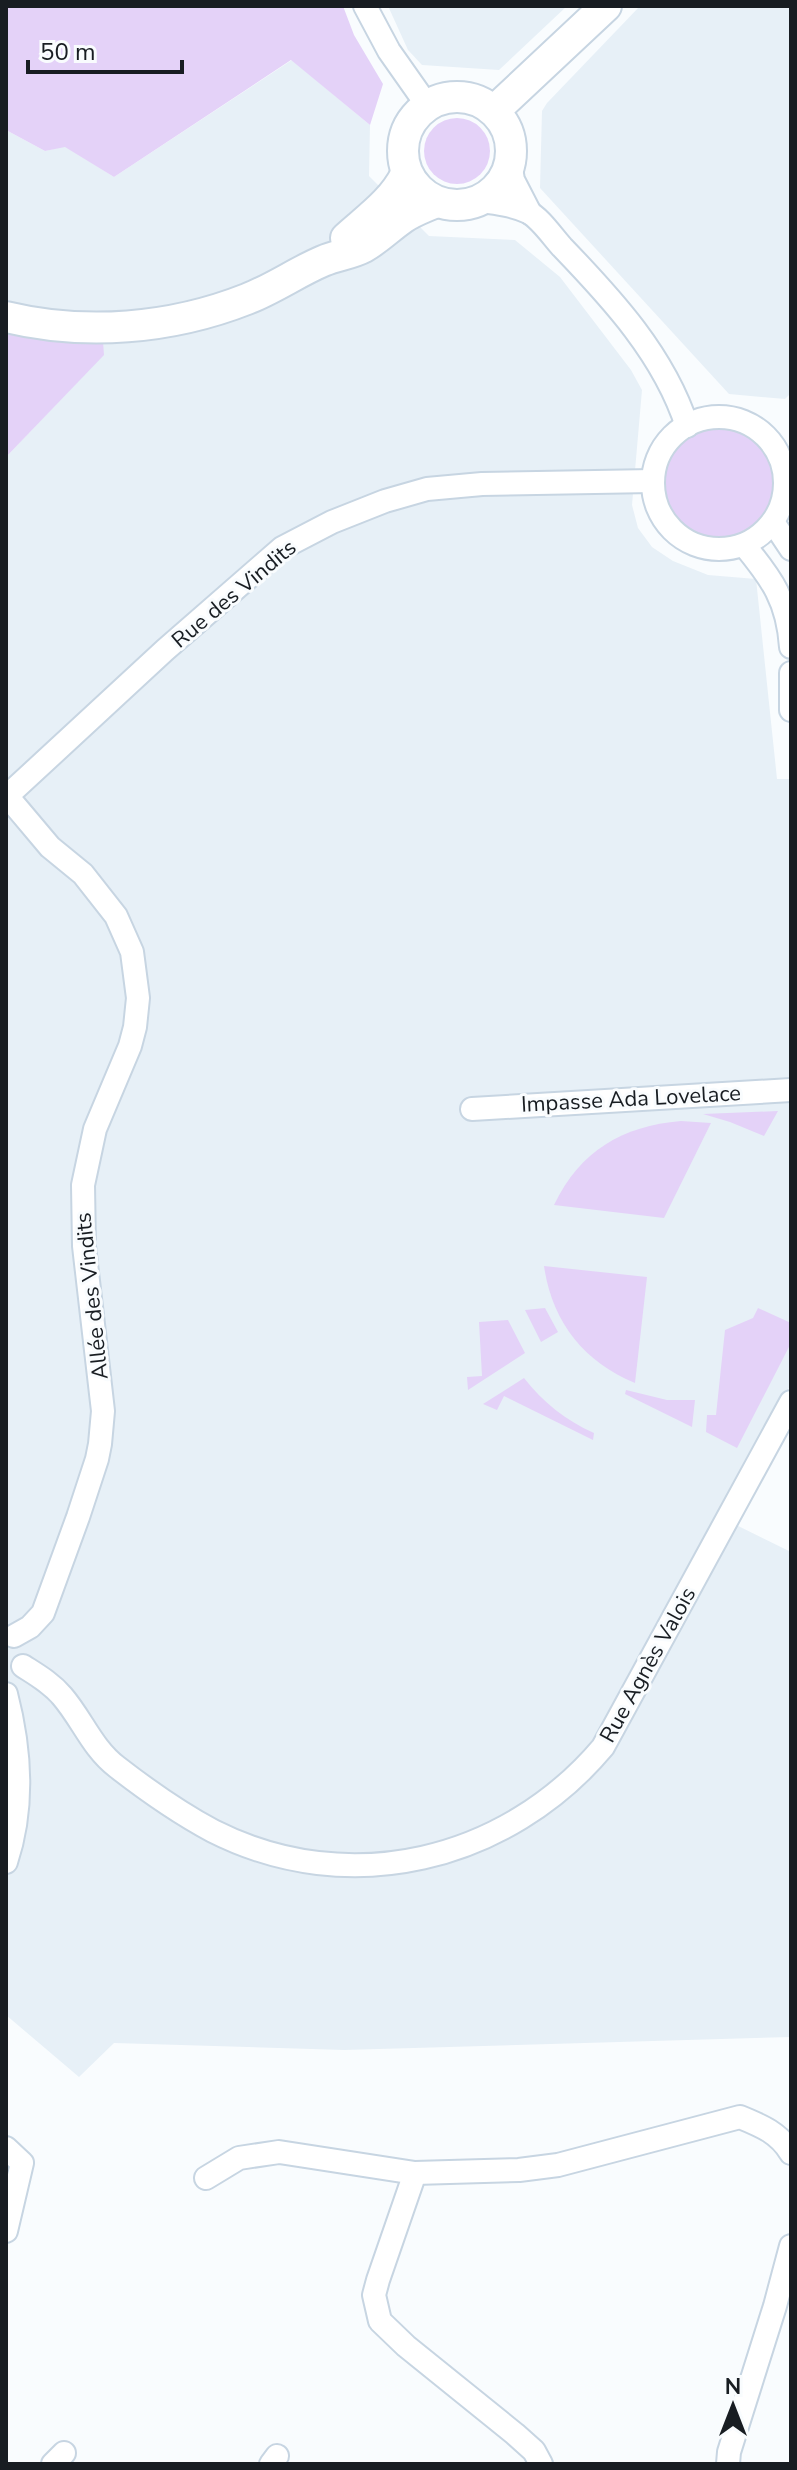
<svg xmlns="http://www.w3.org/2000/svg" width="797" height="2470" viewBox="0 0 797 2470" font-family="'Nunito Sans',sans-serif">
<style>
.built{fill:#e7f0f7}
.green{fill:#e4d2f8}
.lines{fill:none;stroke-linecap:round;stroke-linejoin:round}
.minor-casing{stroke:#c7d5e2;stroke-width:26}
.secondary-casing{stroke:#c7d5e2;stroke-width:34}
.minor{stroke:#fff;stroke-width:22}
.secondary{stroke:#fff;stroke-width:30}
.labels{text-anchor:middle;dominant-baseline:central;stroke-width:6;stroke-linejoin:round;paint-order:stroke}
.street-label{font-size:22px;fill:#181d22;stroke:#f9fcfe}
</style>
<rect width="100%" height="100%" fill="#f9fcfe"/>
<g class="built">
<polygon points="388,6 567,6 499,70 422,65 408,50"/>
<polygon points="640,6 791,6 791,393 785,399 729,394 540,188 542,111 547,103"/>
<polygon points="292,60 370,125 369,176 429,236 515,240 560,277 631,370 642,390 632,505 638,528 652,547 673,561 708,575 756,579 777,779 791,779 791,1384 720,1517 791,1552 791,2037 344,2050 114,2043 79,2077 6,2015 6,457 104,354 6,317 6,130 45,151 65,146 114,177"/>
</g>
<g class="green">
<polygon points="6,6 343,6 354,35 383,84 370,125 291,60 114,177 65,147 45,151 6,130"/>
<circle cx="457" cy="151" r="33"/>
<polygon points="6,317 102,328 104,355 6,457"/>
<circle cx="719" cy="483" r="54"/>
<polygon points="778,1111 764,1136 730,1122 703,1114"/>
<path d="M 681,1121 L 711,1123 L 664,1218 L 554,1205 C 580,1151 622,1126 681,1121 Z"/>
<path d="M 544,1266 L 647,1277 L 635,1383 C 584,1362 552,1322 544,1266 Z"/>
<polygon points="545,1308 558,1332 541,1342 525,1310"/>
<polygon points="758,1308 791,1323 791,1343 737,1448 706,1432 707,1415 716,1415 725,1330 753,1318"/>
<polygon points="508,1320 525,1353 468,1390 467,1377 482,1376 479,1322"/>
<path d="M 524,1378 C 543,1402 565,1420 594,1433 L 593,1440 L 504,1396 L 497,1410 L 483,1404 Z"/>
<polygon points="626,1390 667,1400 695,1400 692,1427 625,1394"/>
</g>
<g class="lines">
<g class="minor-casing">
<g id="minor">
<polyline points="365,6 389,51 427,105"/>
<polyline points="510,162 513,180 530,213"/>
<path d="M 480,201 C 496,203 513,205 528,212 C 540,218 552,236 562,247 C 612,299 664,355 687,426"/>
<circle cx="719" cy="483" r="66"/>
<polyline points="773,522 791,549"/>
<path d="M 744,545 C 772,579 788,601 791,647"/>
<polyline points="791,673 791,710"/>
<polyline points="7,796 50,847 83,874 116,916 132,952 138,998 135,1027 130,1046 95,1129 83,1185 84,1246 103,1411 100,1444 97,1459 78,1517 43,1613 30,1627 14,1636"/>
<polyline points="6,797 165,650 282,548 332,522 385,501 427,489 482,484 653,481"/>
<polyline points="472,1109 791,1090"/>
<path d="M 23,1666 C 37,1675 51,1683 62,1696 C 82,1719 92,1748 117,1767 C 144,1788 183,1815 213,1831 C 349,1900 507,1861 603,1747 L 791,1402"/>
<path d="M 6,1694 C 20,1748 24,1808 6,1862"/>
<polyline points="6,2148 22,2163 6,2231"/>
<polyline points="415,2173 378,2280 374,2295 380,2321 406,2346 515,2434 534,2451 541,2464"/>
<path d="M 206,2178 L 239,2158 L 279,2152 L 415,2173 L 519,2170 L 558,2165 L 740,2117 C 762,2126 779,2133 791,2153"/>
<polyline points="53,2464 64,2453"/>
<polyline points="271,2464 277,2456"/>
<polyline points="728,2464 729,2452 775,2306 791,2246"/>
</g>
</g>
<g class="secondary-casing">
<g id="secondary">
<circle cx="457" cy="151" r="54"/>
<polyline points="494,111 606,6"/>
<path d="M 346,238 C 368,218 393,201 406,174"/>
<path d="M 6,317 C 85,336 171,329 247,299 C 273,289 297,272 323,261 C 337,255 351,254 364,247 C 378,239 390,227 403,218 C 413,211 425,207 436,202"/>
</g>
</g>
<use href="#minor" class="minor"/>
<use href="#secondary" class="secondary"/>
</g>
<g class="labels">
<g class="street-label">
<text transform="translate(234 594) rotate(-40)">Rue des Vindits</text>
<text transform="translate(631 1099) rotate(-3)">Impasse Ada Lovelace</text>
<text transform="translate(92 1296) rotate(-96)">Allée des Vindits</text>
<text transform="translate(648 1665) rotate(-61)">Rue Agnès Valois</text>
</g>
</g>
<rect width="797" height="2470" fill="none" stroke="#181d22" stroke-width="16"/>
<g transform="translate(733 2406)" stroke="#f9fcfe" stroke-width="6" paint-order="stroke">
<path d="M0-6L14 30L0 20L-14 30Z" fill="#181d22"/>
<text y="-12" font-size="22" font-weight="bold" text-anchor="middle" fill="#181d22">N</text>
</g>
<path d="M28 60v12h154v-12" fill="none" stroke="#181d22" stroke-width="4"/>
<text x="40" y="60" font-size="24" fill="#181d22" stroke="#f9fcfe" stroke-width="6" paint-order="stroke">50 m</text>
</svg>
